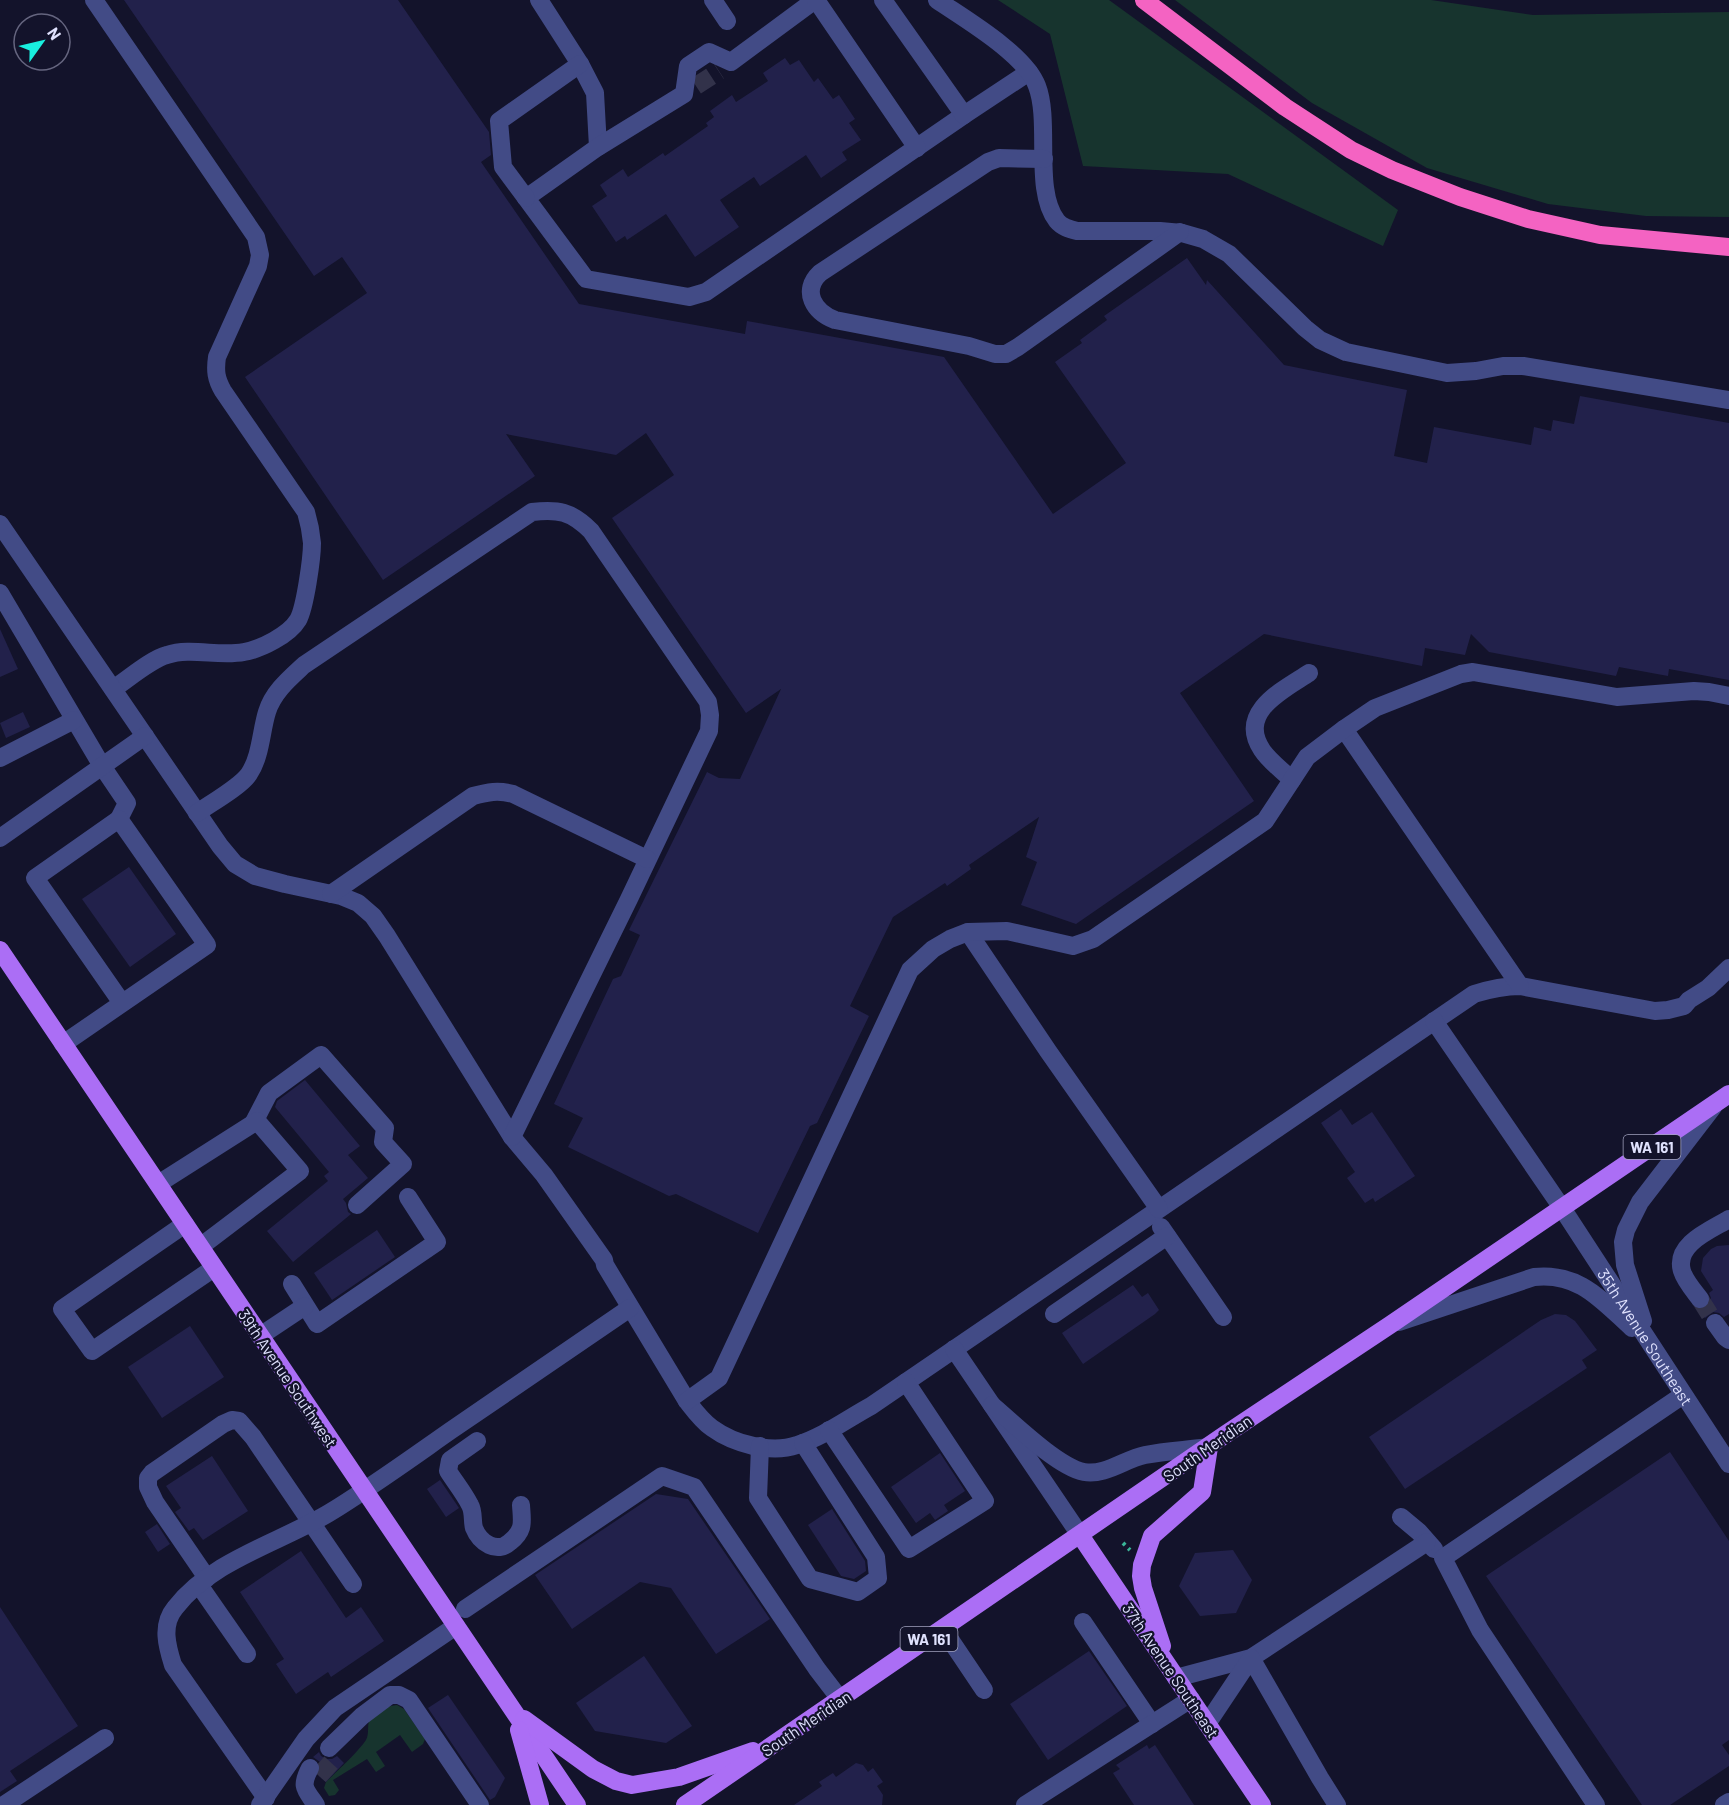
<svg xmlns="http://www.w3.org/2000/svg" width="1729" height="1805" viewBox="0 0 1729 1805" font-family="Barlow,sans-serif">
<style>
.green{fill:#17342e}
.building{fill:#22214b}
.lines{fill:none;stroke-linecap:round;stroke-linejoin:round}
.minor-tunnel{stroke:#32324a;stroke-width:18;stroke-dasharray:18 9;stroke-linecap:butt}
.path{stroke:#3ab699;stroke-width:4;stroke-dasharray:3 4.5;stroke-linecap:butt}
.minor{stroke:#424b86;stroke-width:18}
.major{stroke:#ab6ef5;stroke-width:18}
.highway{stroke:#f463c2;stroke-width:18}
.labels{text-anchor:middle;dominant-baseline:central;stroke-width:4.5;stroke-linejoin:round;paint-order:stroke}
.shield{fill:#13132b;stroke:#a2a3be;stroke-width:1.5}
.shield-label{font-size:15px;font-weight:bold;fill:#dfe1fd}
.street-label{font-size:16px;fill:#dfe1fd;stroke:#13132b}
</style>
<rect width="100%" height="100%" fill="#13132b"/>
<g class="green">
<polygon points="998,0 1109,0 1398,210 1383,246 1228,174 1083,166 1050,34"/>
<polygon points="1175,0 1431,0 1533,15 1729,12 1729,217 1646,216 1548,204 1427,168 1312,103"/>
<path d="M 397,1705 L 404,1709 L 425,1739 L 423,1744 L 412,1752 L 400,1735 L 376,1752 L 385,1766 L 376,1772 L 367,1759 L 333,1780 L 339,1790 L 335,1795 L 329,1796 L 324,1788 L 326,1782 C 336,1772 359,1751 366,1740 C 370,1733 366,1723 371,1717 C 377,1710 388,1706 397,1705 Z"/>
</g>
<g class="building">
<polygon points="124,0 398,0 489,132 491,155 481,162 579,304 745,334 747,321 944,357 1053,514 1126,463 1055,362 1082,343 1080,340 1107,320 1104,316 1187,258 1206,285 1207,280 1284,365 1407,390 1394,456 1427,463 1434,427 1531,445 1534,427 1551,431 1553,420 1574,424 1580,396 1729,423 1729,680 1669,669 1668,676 1619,667 1616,676 1489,652 1471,634 1465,655 1425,648 1422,666 1264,634 1180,693 1254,801 1076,924 1021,905 1037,862 1026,857 1039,817 969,865 971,869 947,886 945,883 893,917 850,1006 869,1016 817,1123 810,1126 758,1233 676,1194 669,1196 568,1147 583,1118 554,1104 613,979 621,976 640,935 629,930 707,772 719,778 740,779 781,689 746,713 612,518 674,475 646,433 616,455 506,434 535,476 383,580 245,377 367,293 342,257 314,276"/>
<polygon points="785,58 790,65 799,60 814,82 818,78 833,99 839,95 855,119 849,123 861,140 842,152 847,160 821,178 806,155 760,186 754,177 720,200 739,227 695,257 666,214 627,240 625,236 616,242 592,206 607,196 600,185 623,169 628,177 663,153 665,156 708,126 706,123 714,117 710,111 732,95 736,102 768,81 763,73"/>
<polygon points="0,629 18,669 0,677"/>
<polygon points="23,712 30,727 6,738 0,723"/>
<polygon points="129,867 176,934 130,967 82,899"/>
<polygon points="305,1080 360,1146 348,1155 368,1178 343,1199 346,1203 348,1212 351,1214 293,1262 267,1231 328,1181 324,1176 329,1172 275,1107 277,1101"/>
<polygon points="1341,1109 1352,1125 1372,1112 1415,1176 1375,1202 1373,1198 1365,1203 1347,1178 1355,1172 1321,1123"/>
<polygon points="377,1230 395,1257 332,1300 314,1273"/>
<polygon points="1729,1245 1729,1314 1724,1317 1719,1313 1713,1312 1705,1318 1700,1310 1706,1308 1710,1304 1711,1298 1709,1293 1713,1290 1701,1271 1703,1258 1711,1249 1717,1246"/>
<polygon points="1133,1285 1142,1297 1148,1293 1159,1310 1155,1314 1083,1364 1062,1333"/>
<polygon points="1555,1314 1566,1315 1575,1321 1597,1350 1582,1360 1587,1368 1405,1489 1369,1437 1541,1320"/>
<polygon points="190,1326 224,1377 162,1418 128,1367"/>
<polygon points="1670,1452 1729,1541 1729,1740 1722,1745 1729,1755 1729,1766 1670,1805 1642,1805 1486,1576"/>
<polygon points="940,1453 965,1491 944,1505 948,1511 935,1520 930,1513 916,1523 891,1487"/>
<polygon points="212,1456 248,1511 203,1540 194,1528 189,1531 175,1512 181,1508 166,1486"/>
<polygon points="440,1480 459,1508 446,1517 427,1489"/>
<polygon points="656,1494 688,1499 770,1619 716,1654 671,1588 640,1582 572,1629 535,1575"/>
<polygon points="832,1509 865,1561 866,1571 854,1579 841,1576 808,1525"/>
<polygon points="157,1524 170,1544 158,1552 145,1532"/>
<polygon points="1233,1550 1252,1580 1236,1613 1200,1616 1179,1586 1195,1553"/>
<polygon points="301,1551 346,1618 361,1607 384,1641 331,1677 328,1672 296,1694 276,1664 284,1659 240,1592"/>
<polygon points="0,1607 78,1726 10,1771 17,1781 0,1792"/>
<polygon points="1089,1651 1127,1706 1048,1760 1010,1704"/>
<polygon points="644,1656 692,1726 666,1743 595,1731 576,1703"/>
<polygon points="448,1695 505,1778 495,1797 490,1800 428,1708"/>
<polygon points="1147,1745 1149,1749 1155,1745 1194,1805 1134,1805 1113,1773 1120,1769 1116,1765"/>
<polygon points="319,1752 321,1756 327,1759 332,1759 337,1756 344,1763 326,1782 319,1776 321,1768 320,1762 313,1757"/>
<polygon points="856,1763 863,1765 868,1772 873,1768 883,1782 877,1786 883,1795 882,1805 794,1805 822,1786 819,1782 833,1773 836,1777"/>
</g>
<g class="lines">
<g class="minor-tunnel">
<polyline points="696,86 719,71"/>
<polyline points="1700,1299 1715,1323"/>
<polyline points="319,1776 337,1756"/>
</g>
<polyline class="path" points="1123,1543 1130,1550"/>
<g class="minor">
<path d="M 94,0 L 256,237 L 260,255 L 258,266 L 217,357 C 215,371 216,379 223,391 L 306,512 C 309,522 311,532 312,543 C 312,558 305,608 298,620 C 289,635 261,649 244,652 C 219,657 191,647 167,655 C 151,659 127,680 113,689"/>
<polyline points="539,0 580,64 595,93 598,147"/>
<polyline points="713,0 727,21"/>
<polyline points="815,0 731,62 709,52 688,66 684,94 598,147 526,198 586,279 689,297 706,292 964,115"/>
<polyline points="816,0 917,148"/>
<polyline points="883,0 964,115 1029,72"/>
<path d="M 937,0 C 965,19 1025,54 1037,86 C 1051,122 1033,191 1057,221 C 1062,227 1069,229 1077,231 L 1160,231 L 1182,233 L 1203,239 L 1229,254 L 1305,328 L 1320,340 L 1346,352 L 1447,373 L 1476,371 L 1503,366 L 1523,366 L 1729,400"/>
<path d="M 1044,159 L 999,158 L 988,162 L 820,273 C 801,291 814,312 835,320 L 969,346 L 995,354 L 1006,354 L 1018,347 L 1180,232"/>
<polyline points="526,198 503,167 499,121 580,64"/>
<path d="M 0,524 L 220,846 L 235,864 L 255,876 L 285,884 L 341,896 L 358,903 L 373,916 L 387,936 L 512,1137 L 544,1175 L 604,1260 L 605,1265 L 687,1401 C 694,1410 702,1421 712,1428 C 734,1444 771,1454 797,1445 C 823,1437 847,1419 871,1406 L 1474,994 C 1490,989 1504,986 1520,986 L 1655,1011 L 1668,1010 L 1684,1006 L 1689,1000 L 1708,988 L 1729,968"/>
<polyline points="0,593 102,766 127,803 119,819"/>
<polyline points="1344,729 1520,986"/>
<polyline points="0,758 74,720"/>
<path d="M 1292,780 C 1282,770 1269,761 1262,750 C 1237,712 1283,690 1309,673"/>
<path d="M 197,813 C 211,803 240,787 249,774 C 261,756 261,731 267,712 C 273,692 290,678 304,665 L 532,512 C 558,509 571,511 591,531 L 708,702 L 710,715 L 709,731 L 629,899 L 512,1137"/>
<polyline points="0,838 145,736"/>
<path d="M 331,894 L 473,796 C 488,792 498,790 513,794 L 647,859"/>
<polyline points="968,932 1048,1051 1159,1209"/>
<path id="s1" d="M 1434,1021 L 1562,1208 L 1729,1464"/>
<path d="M 63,1044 C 111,1011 159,978 207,945 L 119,819 L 35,878 L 122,1003"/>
<polyline points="253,1124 269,1093 321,1055 385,1128 383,1142 403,1164 357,1205"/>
<polyline points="158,1184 257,1121 300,1171 200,1247"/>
<polyline points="185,1224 62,1309 92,1351 214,1268"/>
<polyline points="1161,1227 1223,1317"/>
<polyline points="292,1284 317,1324 437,1242 408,1197"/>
<path d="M 1700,1299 C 1694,1291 1685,1281 1682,1271 C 1674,1244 1711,1230 1729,1219"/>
<polyline points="1054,1314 1167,1236"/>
<polyline points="1643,1321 1625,1265 1623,1242 1626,1230 1640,1202 1713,1107"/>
<path d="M 1399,1322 L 1534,1277 C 1579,1272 1601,1300 1632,1328"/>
<polyline points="1715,1323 1725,1337 1729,1340"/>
<polyline points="260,1336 305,1306"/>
<polyline points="954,1349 1080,1535"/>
<polyline points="687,1401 719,1378 910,970 933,949 950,939 968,932 1007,931 1073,946 1093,939 1265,821 1307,757 1344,729 1375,708 1461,674 1473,672 1617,697 1694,691 1709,692 1729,696"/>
<path d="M 992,1405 C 1013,1423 1058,1467 1084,1472 C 1105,1476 1125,1459 1145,1455 C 1166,1451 1188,1450 1209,1447"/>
<polyline points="829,1430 909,1549 985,1501 906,1382"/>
<path d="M 477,1441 L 450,1460 L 448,1471 C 455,1482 464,1493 470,1505 C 474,1512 472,1521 474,1528 C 480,1543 497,1554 510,1542 C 525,1530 522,1522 521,1505"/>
<polyline points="760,1446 758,1498 810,1579 858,1592 878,1578 876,1557 803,1443"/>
<polyline points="1401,1517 1419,1532 1434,1549"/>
<polyline points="207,1578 155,1502 148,1487 148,1478 152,1473 223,1424 232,1420 239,1421 253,1437 353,1584"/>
<polyline points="199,1585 247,1654"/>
<polyline points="465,1609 662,1476 694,1487 817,1669 840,1699"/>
<polyline points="1083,1622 1152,1724"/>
<polyline points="943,1629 984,1690"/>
<polyline points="1176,1678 1251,1658 1427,1542"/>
<polyline points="1207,1724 1251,1658 1320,1778 1337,1805"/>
<polyline points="329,1748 362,1716 390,1695 399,1695 409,1700 480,1805"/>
<path d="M 310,1768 C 300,1787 305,1789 316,1805"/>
<path d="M 266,1798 L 173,1665 C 167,1646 161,1625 175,1608 C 212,1560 279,1543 329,1513 C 370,1488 410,1459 450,1431 C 510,1390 570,1349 630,1308"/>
<polyline points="4,1805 105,1738"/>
<polyline points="260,1805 306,1739 335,1708 456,1626"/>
<polyline points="1025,1805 1191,1699"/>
<polyline points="1596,1805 1480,1630 1443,1558 1683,1395"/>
<polyline points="1724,1805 1729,1802"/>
</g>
<g class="major">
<polyline points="0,950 577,1805"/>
<polyline points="1080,1535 1262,1805"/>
<polyline points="1162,1646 1143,1588 1141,1576 1142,1565 1152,1536 1202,1492 1209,1447"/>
<polyline points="524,1719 593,1769 616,1781 632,1785 679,1777 753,1751"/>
<polyline points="519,1730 540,1805"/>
<polyline points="685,1805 1226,1434 1390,1325 1729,1094"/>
</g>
<polyline class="highway" points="1144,0 1285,107 1351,150 1392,170 1460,197 1528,219 1600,235 1729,247"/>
</g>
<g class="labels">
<g class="shield">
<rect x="1623.5" y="1135" width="57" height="24" rx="4.5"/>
<rect x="900.5" y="1627" width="57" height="24" rx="4.5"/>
</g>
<g class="shield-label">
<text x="1652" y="1147">WA 161</text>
<text x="929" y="1639">WA 161</text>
</g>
<g class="street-label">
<text stroke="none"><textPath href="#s1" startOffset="380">35th Avenue Southeast</textPath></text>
<text transform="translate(288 1378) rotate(56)">39th Avenue Southwest</text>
<text transform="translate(1207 1448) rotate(-35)">South Meridian</text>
<text transform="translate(1171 1670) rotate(56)">37th Avenue Southeast</text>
<text transform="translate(806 1723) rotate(-34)">South Meridian</text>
</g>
</g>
<g transform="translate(42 42) rotate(56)"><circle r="28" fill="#13132b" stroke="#65657f" stroke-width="1.5"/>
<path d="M0-4.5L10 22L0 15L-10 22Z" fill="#19efdf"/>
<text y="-9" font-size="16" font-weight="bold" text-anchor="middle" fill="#dfe1fd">N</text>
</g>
</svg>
